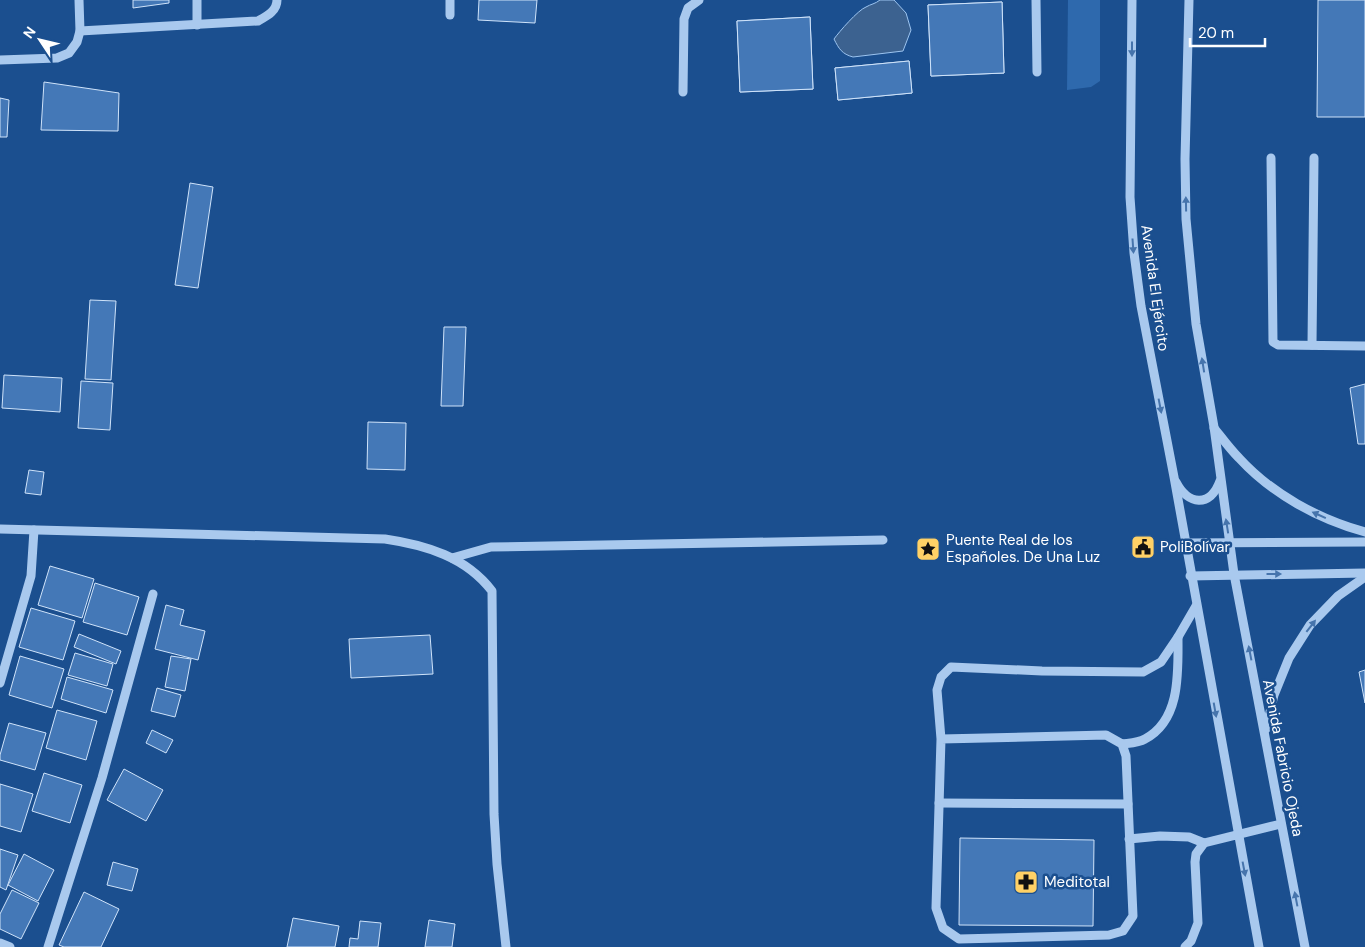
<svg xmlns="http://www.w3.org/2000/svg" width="1365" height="947" viewBox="0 0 1365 947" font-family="'DM Sans',sans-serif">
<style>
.green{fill:#2e69ad}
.water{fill:#3c6290;stroke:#9cc4f0}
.building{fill:#4478b7;stroke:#cfe3fa}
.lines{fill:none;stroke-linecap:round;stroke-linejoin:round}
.minor{stroke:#a9c9ee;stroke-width:9}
.oneway{fill:#4674ac}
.labels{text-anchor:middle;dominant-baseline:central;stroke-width:5;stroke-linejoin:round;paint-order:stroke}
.street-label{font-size:15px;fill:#fff;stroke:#1b4f8f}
.poi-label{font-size:15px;fill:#fff;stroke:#1b4f8f;text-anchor:start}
</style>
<rect width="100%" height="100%" fill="#1b4f8f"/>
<polygon class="green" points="1068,0 1100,0 1100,81 1091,87 1067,90"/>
<path class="water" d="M 880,0 L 894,0 L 906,13 L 911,30 L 903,51 L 853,57 C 842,54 839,49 834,39 C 839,32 858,10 866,7 C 871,4 875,4 880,0 Z"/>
<g class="building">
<polygon points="133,0 169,0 169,3 133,8"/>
<polygon points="479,0 537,0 535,23 478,20"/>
<polygon points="1318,0 1365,0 1365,117 1317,117"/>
<polygon points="1002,2 1004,73 931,76 928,5"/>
<polygon points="1002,2 1004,73 931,76 928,5"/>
<polygon points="810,17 813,89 740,92 737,21"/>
<polygon points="810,17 813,89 740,92 737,21"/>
<polygon points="909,61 912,93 838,100 835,68"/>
<polygon points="909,61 912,93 838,100 835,68"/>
<polygon points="44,82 119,93 118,131 41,130"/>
<polygon points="0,98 9,100 7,137 0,137"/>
<polygon points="190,183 213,187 198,288 175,285"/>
<polygon points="90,300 116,301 111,380 85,379"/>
<polygon points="444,327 466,327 463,406 441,406"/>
<polygon points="4,375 62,378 60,412 2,408"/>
<polygon points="81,381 113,383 110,430 78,428"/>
<polygon points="1365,384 1365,444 1358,444 1350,388"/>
<polygon points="368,422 406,423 405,470 367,469"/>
<polygon points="29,470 44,472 41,495 25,493"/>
<polygon points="50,566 94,579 82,618 38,605"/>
<polygon points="95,583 139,597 127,635 83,622"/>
<polygon points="166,605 184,610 180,625 205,631 198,660 155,649"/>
<polygon points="31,608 75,621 63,660 19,647"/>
<polygon points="79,634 121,651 116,664 74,647"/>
<polygon points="430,635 433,674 351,678 349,639"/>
<polygon points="75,653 113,664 107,686 68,675"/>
<polygon points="20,656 64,669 52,708 9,695"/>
<polygon points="171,656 191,659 185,691 165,687"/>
<polygon points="1365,670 1365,703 1359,672"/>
<polygon points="67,677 113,690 106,713 61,699"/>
<polygon points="157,688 181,695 175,717 151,711"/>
<polygon points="57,710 97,721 86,760 46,748"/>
<polygon points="9,723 46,733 35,770 0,760 0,755"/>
<polygon points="152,730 173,740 166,753 146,743"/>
<polygon points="124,769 163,790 146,821 107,800"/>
<polygon points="44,773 82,785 70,823 32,811"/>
<polygon points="0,784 33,794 21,832 0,826"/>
<polygon points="960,838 1094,840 1093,926 959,925"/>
<polygon points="0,849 18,855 6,890 0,887"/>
<polygon points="24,854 54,870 38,901 8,885"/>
<polygon points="113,862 138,869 132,891 107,885"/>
<polygon points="12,890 39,903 21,939 0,929 0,914"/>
<polygon points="84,892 119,909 101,947 64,947 59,945"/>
<polygon points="293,918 339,926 335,947 287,947"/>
<polygon points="429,920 455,924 452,947 425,947"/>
<polygon points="360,921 381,923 378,947 349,947 350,938 358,939"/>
</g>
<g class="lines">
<g class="minor">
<polyline points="197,0 197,25"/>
<polyline points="1036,0 1037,72"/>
<polyline points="1132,0 1130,197 1134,253 1141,306 1174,477 1259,947"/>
<polyline points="1189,0 1185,159 1186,219 1196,324 1214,427 1234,574 1305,947"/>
<polyline points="450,15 450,0"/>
<path d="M 80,31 L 258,21 C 267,16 277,11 277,0"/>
<polyline points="0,60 57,58 69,53 77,42 80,31 79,0"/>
<polyline points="683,92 684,19 688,8 699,0"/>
<polyline points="1271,158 1273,342 1278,345 1365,346"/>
<polyline points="1312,345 1314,158"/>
<path d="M 1214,428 C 1222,438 1230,449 1239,458 C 1272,494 1318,519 1365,532"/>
<path d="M 1176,482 C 1188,505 1210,508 1220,481"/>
<path d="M 0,529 L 385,539 C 426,545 466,557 492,591 L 494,814 L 497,864 L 506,947"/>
<polyline points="1185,543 1365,542"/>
<polyline points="452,558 491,547 883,540"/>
<polyline points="1190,576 1365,573"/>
<polyline points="0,683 31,576 34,530"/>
<polyline points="1266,729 1274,695 1289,658 1310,625 1338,596 1365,577"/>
<polyline points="941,739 1106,735 1122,744 1126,756 1133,916 1123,931 1109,935 959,939 943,928 936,908 941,739 937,690 941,677 951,667 1042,671 1143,672 1161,662 1178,637 1196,606"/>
<path d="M 1122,744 C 1129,743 1138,743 1145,739 C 1181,720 1178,672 1178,637"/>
<polyline points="939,803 1128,804"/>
<polyline points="1129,839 1160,836 1189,837 1204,843 1281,824"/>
<polyline points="0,943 10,947"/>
<polyline points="48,947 102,778 153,594"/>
<polyline points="1185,947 1191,941 1198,923 1195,862 1196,854 1204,843"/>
</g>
</g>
<defs><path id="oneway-solid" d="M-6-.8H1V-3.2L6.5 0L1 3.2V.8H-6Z" transform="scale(1.25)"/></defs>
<g class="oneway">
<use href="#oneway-solid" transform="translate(1132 49) rotate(90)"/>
<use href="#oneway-solid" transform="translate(1186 204) rotate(-91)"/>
<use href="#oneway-solid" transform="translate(1133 246) rotate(86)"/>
<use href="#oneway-solid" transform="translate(1203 365) rotate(-99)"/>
<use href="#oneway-solid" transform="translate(1160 406) rotate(79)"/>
<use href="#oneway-solid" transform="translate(1319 515) rotate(-156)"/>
<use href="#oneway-solid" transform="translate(1227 526) rotate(-99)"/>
<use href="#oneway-solid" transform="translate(1274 574)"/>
<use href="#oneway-solid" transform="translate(1311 626) rotate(-52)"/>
<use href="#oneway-solid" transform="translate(1250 653) rotate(-101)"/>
<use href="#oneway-solid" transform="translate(1215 710) rotate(80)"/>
<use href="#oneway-solid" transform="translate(1244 869) rotate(79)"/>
<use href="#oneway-solid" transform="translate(1296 899) rotate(-101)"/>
</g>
<defs>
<g id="civic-square" transform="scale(1.25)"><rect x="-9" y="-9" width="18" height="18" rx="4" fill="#ffd166" stroke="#1b4f8f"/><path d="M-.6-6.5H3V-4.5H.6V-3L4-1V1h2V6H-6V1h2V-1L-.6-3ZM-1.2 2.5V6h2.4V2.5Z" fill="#111"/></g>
<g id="sight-square" transform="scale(1.25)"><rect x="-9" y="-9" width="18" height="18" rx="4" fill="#ffd166" stroke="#1b4f8f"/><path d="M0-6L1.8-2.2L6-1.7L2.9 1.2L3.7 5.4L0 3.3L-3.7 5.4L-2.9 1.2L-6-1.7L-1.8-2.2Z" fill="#111"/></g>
<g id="pharmacy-square" transform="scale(1.25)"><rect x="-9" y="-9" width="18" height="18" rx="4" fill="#ffd166" stroke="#1b4f8f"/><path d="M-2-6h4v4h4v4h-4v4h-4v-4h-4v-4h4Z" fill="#111"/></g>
</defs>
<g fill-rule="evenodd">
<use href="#civic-square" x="1143" y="547"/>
<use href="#sight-square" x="928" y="549"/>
<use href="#pharmacy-square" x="1026" y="882"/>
</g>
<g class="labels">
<g class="street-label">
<text transform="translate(1155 288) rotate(82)">Avenida El Ejército</text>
<text transform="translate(1283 758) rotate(79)">Avenida Fabricio Ojeda</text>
</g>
<g class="poi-label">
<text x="946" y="540">Puente Real de los<tspan x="946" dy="17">Españoles. De Una Luz</tspan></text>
<text x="1160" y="547">PoliBolívar</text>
<text x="1044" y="882">Meditotal</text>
</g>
</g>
<g transform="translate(40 40) rotate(305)" stroke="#1b4f8f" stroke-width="4" paint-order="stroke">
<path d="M0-4L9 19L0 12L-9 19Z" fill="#ffffff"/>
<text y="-8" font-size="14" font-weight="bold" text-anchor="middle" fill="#ffffff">N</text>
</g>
<path d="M1190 38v8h75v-8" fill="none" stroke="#ffffff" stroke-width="2.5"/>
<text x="1198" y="38" font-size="15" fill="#ffffff" stroke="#1b4f8f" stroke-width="4" paint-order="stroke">20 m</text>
</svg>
